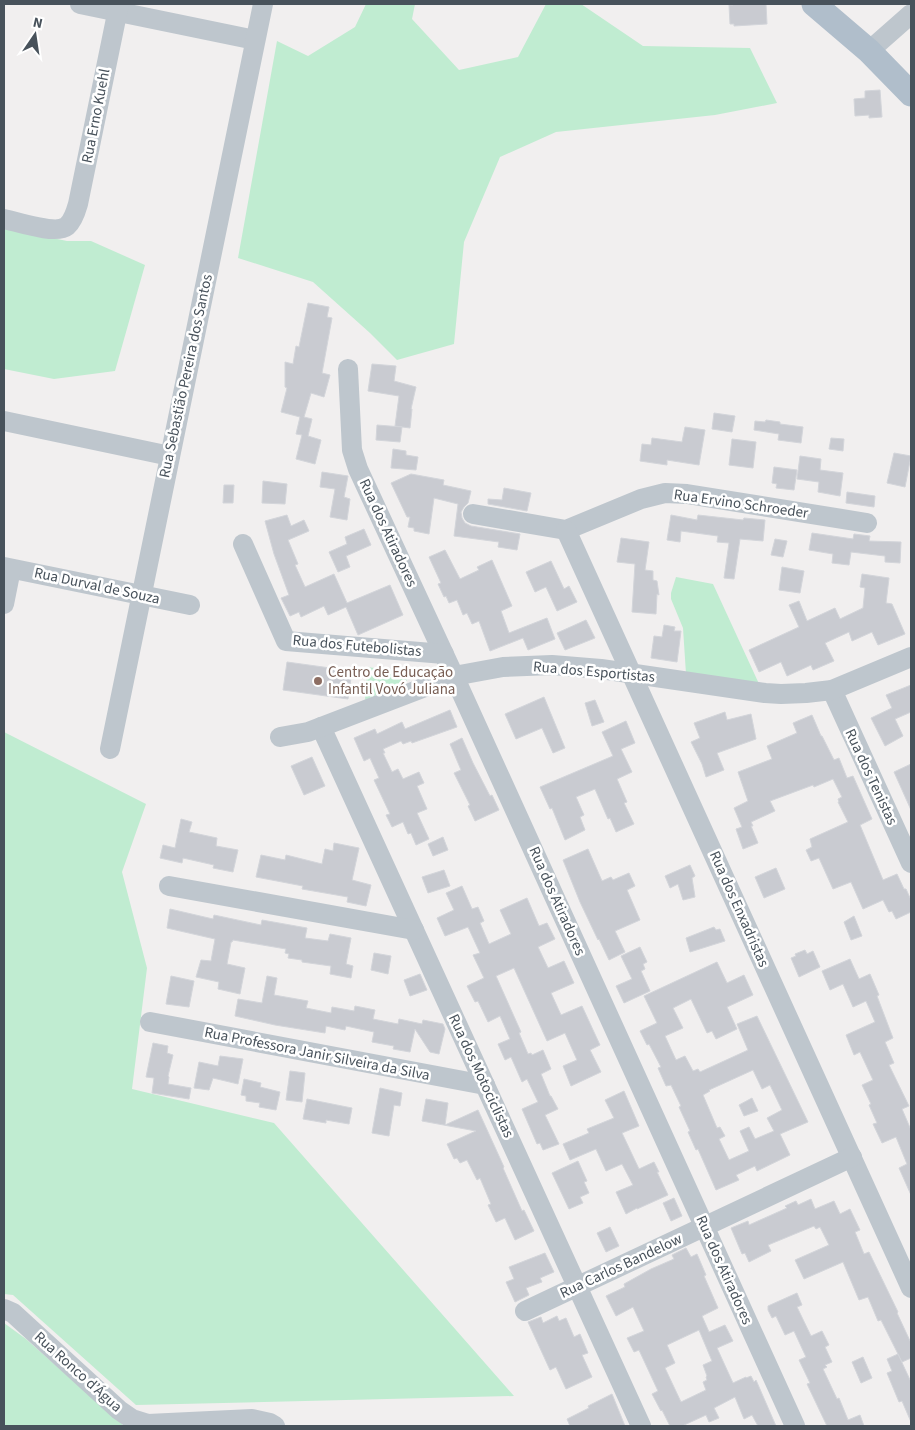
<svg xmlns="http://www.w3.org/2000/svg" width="915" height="1430" viewBox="0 0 915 1430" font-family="'Source Sans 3',sans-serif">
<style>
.green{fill:#c0ecd1}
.building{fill:#c9cbd1;stroke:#d3d5da;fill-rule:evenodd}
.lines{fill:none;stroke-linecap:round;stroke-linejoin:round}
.minor{stroke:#bec6cd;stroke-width:20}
.major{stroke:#b0becb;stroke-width:25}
.education-dot{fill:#8d6e63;stroke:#fff;stroke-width:2}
.labels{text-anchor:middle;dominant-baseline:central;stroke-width:5;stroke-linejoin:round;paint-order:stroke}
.street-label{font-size:15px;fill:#48525b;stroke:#fff}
.education-label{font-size:15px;fill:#785e54;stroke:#fff;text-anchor:start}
</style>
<rect width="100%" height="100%" fill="#f1efef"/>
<g class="green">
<polygon points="366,4 415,4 412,19 459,70 518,57 546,4 581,4 643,46 750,48 777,103 715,115 556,132 500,157 464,242 454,344 397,360 370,333 313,282 238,258 277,41 308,56 355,27"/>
<polygon points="4,228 67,241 91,241 145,265 115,371 54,379 4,369"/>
<polygon points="676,577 713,584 760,686 686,674 683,628 671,599 671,593"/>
<polygon points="367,667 405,672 408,678 406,682 365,700"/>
<polygon points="4,732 146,804 122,872 147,968 132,1089 274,1123 514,1396 136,1405 13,1295 4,1294"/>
<polygon points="4,1323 26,1339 124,1426 4,1426"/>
</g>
<g class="building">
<polygon points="733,4 766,4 767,24 734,26 734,24 730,24 729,5 733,5"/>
<polygon points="880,90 882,117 869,118 869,115 855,116 854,99 865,98 865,91"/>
<polygon points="308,303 329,307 327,317 332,318 322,373 330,375 324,397 311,393 304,417 312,419 308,436 321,440 315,464 296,459 302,435 296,434 300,417 281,412 287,388 285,387 285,362 293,364 296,346 299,347"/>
<polygon points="372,364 396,366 394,381 416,387 411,409 412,409 410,428 395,426 399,396 368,391"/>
<polygon points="714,413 735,416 732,432 712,429"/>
<polygon points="766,420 780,422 780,424 803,427 801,443 778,440 779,434 754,430 755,421 765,422"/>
<polygon points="377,425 402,427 400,442 376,440"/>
<polygon points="685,427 705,430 699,465 667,460 667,465 640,461 642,444 651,445 652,438 682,442"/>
<polygon points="831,438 844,439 843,451 829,449"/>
<polygon points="732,439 756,442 753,468 729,465"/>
<polygon points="393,449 406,451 406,455 418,457 416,470 391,468"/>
<polygon points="894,453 911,456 905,487 887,483"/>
<polygon points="800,456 821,459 820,470 843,473 840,496 818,492 819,482 797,479"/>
<polygon points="774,467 797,470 794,490 776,488 777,484 772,483"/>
<polygon points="322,472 348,476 344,497 350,499 347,520 330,517 335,489 320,487"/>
<polygon points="411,474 444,480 443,485 471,491 468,503 464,507 461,512 462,518 465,523 471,526 520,534 517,550 498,547 499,542 454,536 458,504 434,498 429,534 414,531 414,528 408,527 410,517 407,517 391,483"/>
<polygon points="263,481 287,484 285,504 262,503"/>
<polygon points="224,485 234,485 233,503 223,503"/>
<polygon points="504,488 531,493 527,511 488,504 488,499 502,500"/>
<polygon points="847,492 875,496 874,507 846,503"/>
<polygon points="287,515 291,526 304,520 309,531 288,540 298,564 295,565 305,587 334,574 347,603 390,585 403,615 358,635 346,607 328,615 324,606 301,617 299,612 290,616 281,598 289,595 274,554 265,521"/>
<polygon points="671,515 697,520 698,515 743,520 744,518 765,520 763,541 740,539 734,579 724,578 729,543 717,542 718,536 681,531 680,542 667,540"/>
<polygon points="364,529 371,545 346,556 350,567 338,572 329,552 347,544 345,537"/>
<polygon points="812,533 853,539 854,534 870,536 869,541 901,542 900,563 885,562 885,556 851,552 849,565 832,563 833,554 809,550"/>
<polygon points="621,538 649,542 645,570 653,571 653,580 657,581 659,595 657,594 656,614 632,612 635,564 617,562"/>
<polygon points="775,539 787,541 783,557 771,555"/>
<polygon points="445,550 460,579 479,570 477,567 492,560 512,606 501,611 509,633 547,618 555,639 528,650 523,638 490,651 479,621 472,624 467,613 463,615 457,600 449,603 446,596 444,597 438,584 441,583 429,557"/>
<polygon points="551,561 564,589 569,586 577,602 557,611 546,587 535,592 526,572"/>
<polygon points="782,567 804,571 800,593 779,590"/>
<polygon points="862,574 889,578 886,603 892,604 905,634 878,645 872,632 852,641 849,632 825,643 834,661 813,670 811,665 787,676 781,662 759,672 749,650 799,627 789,605 799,601 807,621 835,608 840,619 863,608 865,588 860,587"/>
<polygon points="586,620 595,638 565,650 557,633"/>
<polygon points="664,625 675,627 674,631 681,631 677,662 651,658 654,636 662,637"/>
<polygon points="287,662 352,671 348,699 283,690"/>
<polygon points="911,685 911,712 895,719 903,736 885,746 871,718 892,708 886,695"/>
<polygon points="544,697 565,748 553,753 542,728 516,739 505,714"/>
<polygon points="595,700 604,722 592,726 585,703"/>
<polygon points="450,710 457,727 412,743 411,741 403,744 401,741 383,749 385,753 383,753 392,772 398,769 403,779 419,772 424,783 417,786 427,809 417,813 429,839 416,845 411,833 408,834 403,822 392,827 386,815 390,814 374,780 379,778 370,758 364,761 354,738 375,729 377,734 402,722 405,729"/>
<polygon points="725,712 727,720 751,714 756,739 717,753 724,770 706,777 702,764 691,742 700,738 694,723"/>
<polygon points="812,715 821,736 822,736 834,760 839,758 847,778 853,776 872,819 860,825 883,880 897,874 904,889 906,889 911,900 911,912 896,919 892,911 889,912 883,900 863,909 851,882 833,889 819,858 811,861 806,850 812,847 810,839 848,822 838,802 839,802 838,799 842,797 833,779 814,787 813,785 770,801 775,811 751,822 753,826 751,826 758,843 743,849 736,829 742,827 734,808 748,801 738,772 772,759 767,746 797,733 793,723"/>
<polygon points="626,721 635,743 621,749 632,772 617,779 627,802 624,803 634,824 616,832 610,818 608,819 595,789 576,797 584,815 580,817 585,830 565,840 552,808 550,809 540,787 613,756 602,732"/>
<polygon points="462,738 473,763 490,796 492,795 499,810 475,821 468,806 470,805 454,773 461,770 450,744"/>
<polygon points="312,757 325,786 304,795 291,766"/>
<polygon points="911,764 911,810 894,772"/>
<polygon points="181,819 192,822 189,832 217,838 216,846 238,850 233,872 213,868 214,865 183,858 182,863 160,858 163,845 175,848"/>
<polygon points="443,837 448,850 433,856 428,844"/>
<polygon points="334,843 359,848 352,880 371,885 366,906 347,902 348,897 302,889 303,886 256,877 261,855 285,860 286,855 322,864 325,849 333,851"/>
<polygon points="588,849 602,881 611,877 613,880 629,873 635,886 627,890 640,920 615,931 625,952 609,960 599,939 598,940 580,902 563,860"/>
<polygon points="690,865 695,876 692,878 695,897 683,900 678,884 670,888 665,876"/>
<polygon points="776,868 785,889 764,898 755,877"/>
<polygon points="444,870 450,886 428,893 422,877"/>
<polygon points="462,886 472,909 478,907 484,921 480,923 489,944 511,934 500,910 527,898 539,926 547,923 555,939 538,947 548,968 564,961 574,983 551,993 561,1015 582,1006 600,1045 590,1050 601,1072 571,1086 563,1066 577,1060 565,1033 547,1041 514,968 496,976 521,1032 519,1033 528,1054 531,1053 532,1055 543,1050 551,1069 541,1074 550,1096 551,1096 558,1109 545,1115 559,1144 543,1150 540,1143 537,1144 522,1109 538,1102 527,1079 522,1082 511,1057 505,1060 498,1044 510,1039 500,1016 488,1022 478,1001 475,1002 467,986 484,978 473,955 480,953 468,927 445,936 437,918 454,910 446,893"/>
<polygon points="170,909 213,919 214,915 261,925 262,920 307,928 305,938 328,941 330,934 351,938 346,964 353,966 351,978 330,974 331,966 302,962 302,960 288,958 289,954 285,953 286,949 233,940 232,942 231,942 227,964 245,968 240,994 218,989 219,982 196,977 201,960 211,961 215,939 167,928"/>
<polygon points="854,916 862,936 851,940 844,922"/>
<polygon points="714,927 716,930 720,929 725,941 690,952 686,938"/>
<polygon points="640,947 647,962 643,964 645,969 641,971 650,991 624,1003 616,986 632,979 621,956"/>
<polygon points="805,950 807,954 813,951 820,967 799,977 791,958 796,956 795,954"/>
<polygon points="374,953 391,956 388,974 371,970"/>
<polygon points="850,959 859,979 870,974 879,995 877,996 893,1038 885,1042 894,1063 889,1065 909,1106 902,1109 911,1130 911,1195 899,1168 907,1164 896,1137 882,1143 873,1124 877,1123 869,1105 871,1104 862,1085 873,1080 860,1052 854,1055 846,1035 875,1022 866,1001 853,1007 843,984 830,990 822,971"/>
<path d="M 717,962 L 727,983 L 744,975 L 753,995 L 727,1007 L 737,1029 L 716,1039 L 712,1031 L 707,1033 L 691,999 L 673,1008 L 683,1028 L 665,1036 L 676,1060 L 685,1056 L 693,1071 L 698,1069 L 700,1072 L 746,1051 L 748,1050 L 737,1024 L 757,1016 L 808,1122 L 780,1134 L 790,1155 L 757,1171 L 755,1166 L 736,1175 L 739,1180 L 716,1190 L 698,1149 L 696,1150 L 688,1132 L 690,1131 L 679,1107 L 681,1106 L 671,1085 L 666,1086 L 658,1068 L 661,1067 L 649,1044 L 647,1045 L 640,1031 L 657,1023 L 644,996 ZM 753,1070 L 762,1089 L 770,1085 L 782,1110 L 767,1118 L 774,1131 L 755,1139 L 749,1127 L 740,1131 L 749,1151 L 729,1160 L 719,1139 L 725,1136 L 720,1127 L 717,1128 L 703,1095 L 710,1091 L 709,1090 Z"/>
<polygon points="420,974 427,990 410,996 404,980"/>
<polygon points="171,976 194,981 189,1007 166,1004"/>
<polygon points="267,976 277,978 274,995 308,1001 306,1008 331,1013 332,1007 354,1011 355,1006 375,1010 373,1019 398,1024 399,1019 422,1024 423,1020 443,1024 445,1029 439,1054 430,1052 415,1029 410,1052 393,1049 394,1046 372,1042 374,1032 346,1026 345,1030 326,1026 325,1033 275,1025 235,1016 238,999 262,1003"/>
<polygon points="153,1043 168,1046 167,1053 173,1055 168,1076 169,1077 168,1084 191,1088 189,1099 152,1093 154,1078 146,1077"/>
<polygon points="220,1056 243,1059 238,1084 213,1078 209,1090 194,1088 199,1062 218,1066"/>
<polygon points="290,1071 305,1073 302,1102 286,1100"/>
<polygon points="244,1079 261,1083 260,1087 280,1092 276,1110 259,1107 260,1103 246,1101 246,1096 241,1095"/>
<polygon points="380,1088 402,1093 400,1106 394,1105 389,1136 372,1133"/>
<polygon points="624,1091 639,1126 622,1133 639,1169 654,1162 659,1172 657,1172 668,1195 637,1209 637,1208 626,1214 616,1192 633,1185 622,1164 606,1171 596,1149 570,1160 563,1144 589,1133 587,1129 614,1118 605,1100"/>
<polygon points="752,1098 758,1111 744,1116 739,1105"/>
<polygon points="307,1099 352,1108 349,1124 326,1120 326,1123 303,1119"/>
<polygon points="426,1099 448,1103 445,1125 478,1110 504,1167 503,1168 522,1211 524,1210 534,1231 515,1240 505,1218 496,1222 488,1205 491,1204 480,1178 477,1180 467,1160 460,1163 457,1158 454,1159 447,1144 476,1131 422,1121"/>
<polygon points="578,1161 587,1181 584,1182 589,1193 580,1197 583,1203 569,1209 552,1173"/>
<polygon points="674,1198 682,1216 671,1221 663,1203"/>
<polygon points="811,1199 815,1209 834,1201 840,1214 850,1209 860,1230 855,1232 864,1254 869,1252 898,1312 897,1313 911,1343 911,1358 902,1362 881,1320 878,1321 868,1297 859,1300 843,1262 804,1279 795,1260 829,1245 820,1227 816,1229 814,1226 768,1245 771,1251 749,1262 745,1253 742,1254 731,1228 748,1221 749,1225 787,1208 785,1206 796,1201 798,1205"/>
<polygon points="610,1227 619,1246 606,1252 597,1233"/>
<path d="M 686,1248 L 691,1257 L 697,1254 L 706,1275 L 704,1276 L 718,1308 L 702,1316 L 709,1332 L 725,1325 L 733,1341 L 717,1348 L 733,1383 L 746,1377 L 746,1378 L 751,1376 L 754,1382 L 756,1380 L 776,1426 L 758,1426 L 752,1415 L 744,1419 L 735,1397 L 714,1408 L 719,1418 L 709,1422 L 706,1415 L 682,1426 L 670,1426 L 662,1410 L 661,1411 L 652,1394 L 658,1391 L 639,1350 L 634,1352 L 627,1338 L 644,1331 L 633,1307 L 616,1316 L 606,1296 L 625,1287 L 624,1284 L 651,1269 L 674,1259 L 672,1255 ZM 699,1330 L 712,1361 L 703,1365 L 707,1376 L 706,1377 L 707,1380 L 703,1382 L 706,1390 L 681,1402 L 665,1368 L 675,1363 L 667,1345 Z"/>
<polygon points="545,1253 554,1272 540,1278 542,1282 526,1288 529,1295 515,1302 506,1282 514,1279 509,1267"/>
<polygon points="797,1293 802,1305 797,1307 811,1336 822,1331 829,1345 825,1347 832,1362 825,1365 827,1367 823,1369 837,1399 839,1398 848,1420 860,1415 864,1426 827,1426 807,1384 810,1383 799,1360 806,1357 794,1331 785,1335 776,1316 772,1318 768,1310 768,1306"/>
<polygon points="557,1316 559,1321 566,1318 574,1337 580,1334 588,1353 582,1355 592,1377 566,1389 556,1367 550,1370 528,1322 541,1317 543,1323"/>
<polygon points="898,1354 911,1382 911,1422 902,1401 899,1402 887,1373 892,1371 887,1359"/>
<polygon points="863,1357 872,1378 861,1383 852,1362"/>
<polygon points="612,1394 625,1426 570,1426 567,1419 589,1408 588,1406"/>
</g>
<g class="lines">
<g class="minor">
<polyline points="80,4 255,40"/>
<polyline points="869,51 911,14"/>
<path d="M 4,219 C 18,222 56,235 67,226 C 73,221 76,211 78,204 L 119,4"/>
<polyline points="348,369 352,450 358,469 454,676 795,1426"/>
<polyline points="4,421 170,456"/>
<polyline points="473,514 566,530 641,499 665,493 687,494 867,523"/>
<polyline points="566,530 911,1288"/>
<polyline points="243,544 286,641 444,654"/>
<polyline points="4,567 190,605"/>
<polyline points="4,604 11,569"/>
<polyline points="832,690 911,863"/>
<polyline points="321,727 641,1426"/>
<polyline points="280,737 308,732 454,676 503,667 552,665 601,669 765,693 781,694 806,693 832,690 911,657"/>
<polyline points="110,749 263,4"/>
<polyline points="169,886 414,930"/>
<polyline points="150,1022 485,1085"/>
<polyline points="4,1309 13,1313 119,1410 132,1419 148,1424 252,1419 270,1423 275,1426"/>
<polyline points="525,1311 852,1157"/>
</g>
<polyline class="major" points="814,4 869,51 911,94"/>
</g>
<circle class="education-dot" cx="318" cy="681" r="5"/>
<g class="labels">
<g class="street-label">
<text transform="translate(96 116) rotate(-79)">Rua Erno Kuehl</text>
<text transform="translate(186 376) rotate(-78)">Rua Sebastião Pereira dos Santos</text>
<text transform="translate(741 504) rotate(8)">Rua Ervino Schroeder</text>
<text transform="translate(388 533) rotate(65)">Rua dos Atiradores</text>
<text transform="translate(97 586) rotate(12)">Rua Durval de Souza</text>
<text transform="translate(357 646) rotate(5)">Rua dos Futebolistas</text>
<text transform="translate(594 672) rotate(5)">Rua dos Esportistas</text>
<text transform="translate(871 777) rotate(65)">Rua dos Tenistas</text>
<text transform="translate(557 901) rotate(66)">Rua dos Atiradores</text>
<text transform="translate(739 909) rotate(66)">Rua dos Enxadristas</text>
<text transform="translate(317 1054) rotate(11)">Rua Professora Janir Silveira da Silva</text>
<text transform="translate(481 1076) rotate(65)">Rua dos Motociclistas</text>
<text transform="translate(621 1266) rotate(-25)">Rua Carlos Bandelow</text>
<text transform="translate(724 1270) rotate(66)">Rua dos Atiradores</text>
<text transform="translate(78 1372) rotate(42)">Rua Ronco d’Água</text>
</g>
<g class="education-label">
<text x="328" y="672">Centro de Educação<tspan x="328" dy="17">Infantil Vovó Juliana</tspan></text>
</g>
</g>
<rect width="915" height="1430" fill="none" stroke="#48525b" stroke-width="10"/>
<g transform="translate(35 35) rotate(13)" stroke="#ffffff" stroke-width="4" paint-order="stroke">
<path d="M0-4L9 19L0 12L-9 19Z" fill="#48525b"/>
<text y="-8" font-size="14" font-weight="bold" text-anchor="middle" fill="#48525b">N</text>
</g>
</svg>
